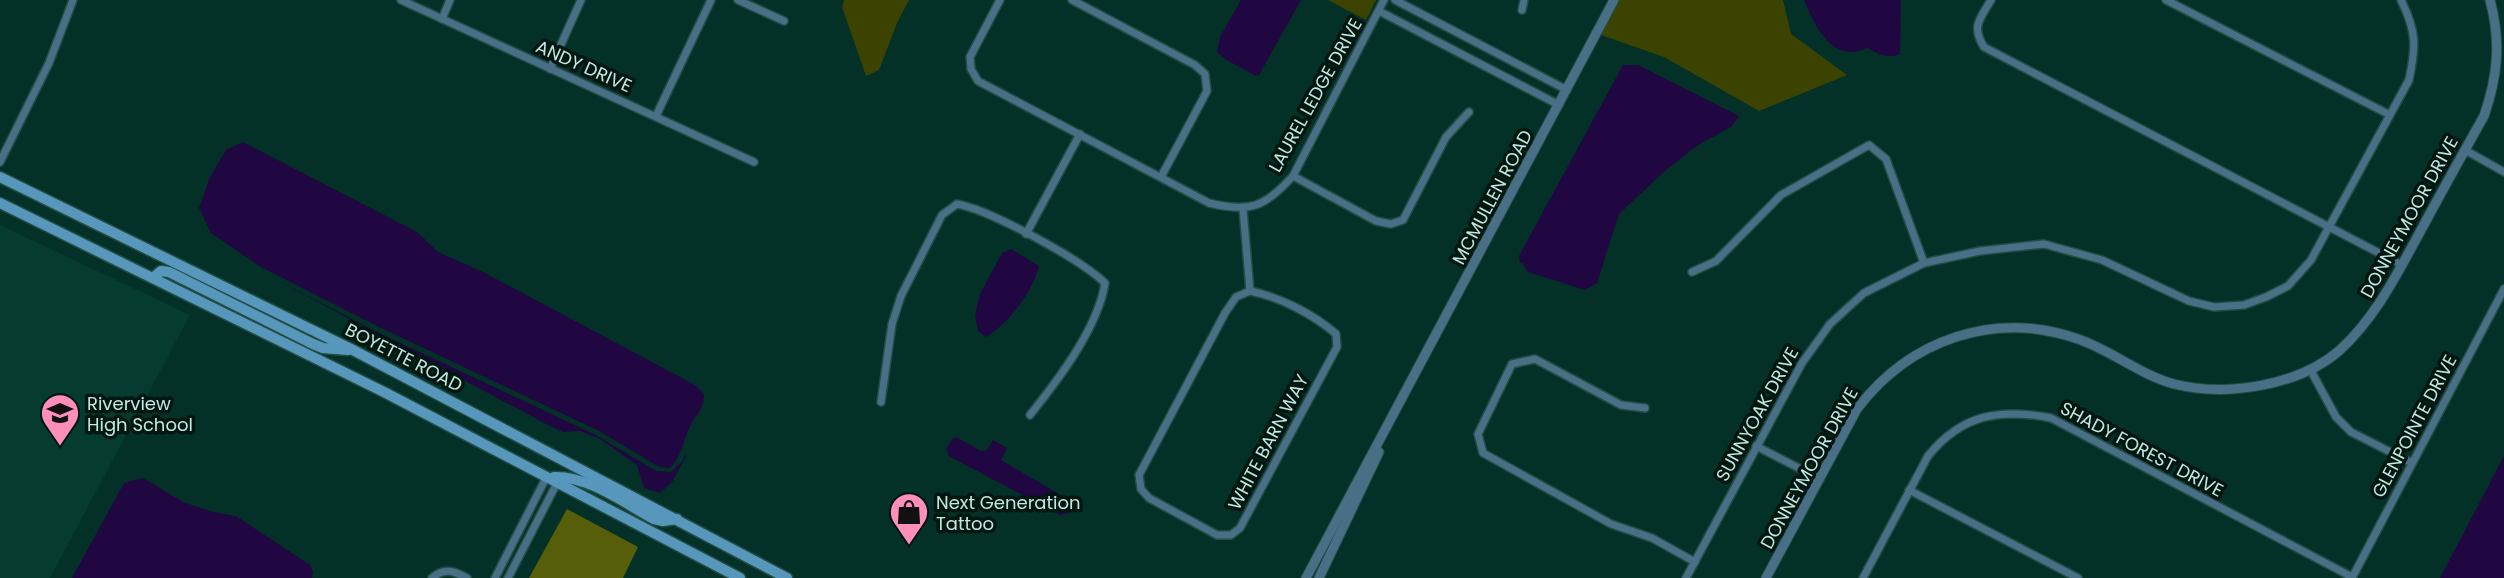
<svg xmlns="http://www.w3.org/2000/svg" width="2504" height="578" viewBox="0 0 2504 578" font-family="Poppins,sans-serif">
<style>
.built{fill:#063b30}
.green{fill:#3c4300}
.forest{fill:#565e09}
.water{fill:#200742}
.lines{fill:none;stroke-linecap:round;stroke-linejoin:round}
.minor-casing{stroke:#224d44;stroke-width:10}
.tertiary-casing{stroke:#224d44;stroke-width:11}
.secondary-casing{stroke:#224d44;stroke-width:13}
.minor{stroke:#486f86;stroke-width:7}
.tertiary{stroke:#486f86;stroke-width:9}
.secondary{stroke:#5797bc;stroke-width:10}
.labels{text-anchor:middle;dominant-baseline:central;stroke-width:7;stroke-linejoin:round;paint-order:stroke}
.street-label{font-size:18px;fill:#c3e8dd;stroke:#001611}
.poi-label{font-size:18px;fill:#c3e8dd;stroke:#001611;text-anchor:start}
</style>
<rect width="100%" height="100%" fill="#033027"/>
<polygon class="built" points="0,225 190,315 50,578 0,578"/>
<g class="green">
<polygon points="844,0 909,0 897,23 879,70 866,76 842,7"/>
<polygon points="1328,0 1376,0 1366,20"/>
<polygon points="1619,0 1783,0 1791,34 1847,75 1759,111 1664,57 1601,35"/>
</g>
<polygon class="forest" points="567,509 638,547 623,578 529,578"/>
<g class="water">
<polygon points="1241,0 1301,0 1259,75 1256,76 1225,59 1217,52 1220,37"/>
<path d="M 1804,0 L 1901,0 L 1900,54 C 1888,59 1878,54 1867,48 C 1833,64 1815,27 1804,0 Z"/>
<polygon points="1623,65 1638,65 1739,116 1731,127 1698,145 1666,170 1619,214 1597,283 1585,290 1528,272 1522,262 1520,264 1519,256"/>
<path d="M 243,142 L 417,232 L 438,252 L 483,272 L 695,385 L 704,394 C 704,411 695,414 689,429 C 682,444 682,456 670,468 L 659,467 L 599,431 L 375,325 L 261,267 L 211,233 L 199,208 L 210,177 L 226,150 Z"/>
<path d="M 1011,249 L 1039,266 C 1032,293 1009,323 986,337 L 978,331 L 975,315 L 980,294 L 1002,253 Z"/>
<polygon points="273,278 373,330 596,435 656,471 671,472 683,461 685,454 686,457 672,482 660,493 644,488 637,465 600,439 580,431 563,432 548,425"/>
<polygon points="953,438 958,438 981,451 987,450 993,440 1007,448 1001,460 1071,501 1072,507 1069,513 1060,515 949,456 946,449"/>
<polygon points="2504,456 2504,578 2440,578"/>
<polygon points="143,478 183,502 213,512 236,516 310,565 313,572 312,578 72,578 124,483"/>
</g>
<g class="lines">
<g class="minor-casing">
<g id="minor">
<polyline points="401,0 754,162"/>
<polyline points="738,0 784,21"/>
<path d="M 1000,0 L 970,57 L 971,69 L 978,81 L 1209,203 C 1250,213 1265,207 1293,176 L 1384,0"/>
<polyline points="1072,0 1195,65 1205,74 1207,91 1161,177"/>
<polyline points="1395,0 1567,90"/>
<path d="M 1991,0 C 1980,19 1971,26 1984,47 L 2402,265"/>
<polyline points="2166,0 2390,115"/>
<polyline points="1522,10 1524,0"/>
<polyline points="1379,11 1559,105"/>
<polyline points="442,19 450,0"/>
<polyline points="550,69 581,0"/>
<polyline points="656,116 711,0"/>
<polyline points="2465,150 2504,172"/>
<polyline points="0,162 49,63 73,0"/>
<polyline points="1293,176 1376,221 1391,224 1403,220 1446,137 1469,112"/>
<polyline points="1243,209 1250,291"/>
<polyline points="1026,234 1080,134"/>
<polyline points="1692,272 1716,261 1781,195 1869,145 1886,159 1924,263"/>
<path d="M 1250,291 C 1280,297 1313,314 1336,334 L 1337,347 L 1240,528 L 1231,535 L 1217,535 L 1149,498 L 1141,489 L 1139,475 L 1225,313 L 1236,297 Z"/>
<polyline points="2310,369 2336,417 2351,432 2412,463"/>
<path d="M 881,402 L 892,324 L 901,296 L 942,215 L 957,204 C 990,210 1080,259 1105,283 C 1098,328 1058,380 1030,415"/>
<polyline points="1645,408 1621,405 1535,359 1512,364 1478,434 1483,453 1611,524 1652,538 1695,562"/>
<polyline points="1756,446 1818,478"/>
<polyline points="1909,490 2078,578"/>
<path d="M 432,578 C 444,567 454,571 467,578"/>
<polyline points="495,578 547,476"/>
<polyline points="508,578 558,481"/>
<path d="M 1686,578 L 1802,363 L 1830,324 L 1864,293 L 1924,263 L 1980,251 L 2044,244 L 2102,260 L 2189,301 L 2214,307 L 2244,305 L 2266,297 L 2288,286 L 2311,260 L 2409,80 C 2416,47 2417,32 2401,0"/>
<path d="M 1863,578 L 1928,456 C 1962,414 2000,408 2051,418 L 2352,577"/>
<polyline points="2352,578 2504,289"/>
</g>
</g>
<g class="tertiary-casing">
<g id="tertiary">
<polyline points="1306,578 1614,0"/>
<polyline points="1319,578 1379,452"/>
<path d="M 1766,578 L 1857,409 C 1910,339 1995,310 2078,339 C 2111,350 2140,375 2174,384 C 2226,397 2299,386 2340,350 C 2376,317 2397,274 2420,232 C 2441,193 2462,155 2484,116 C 2498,76 2501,41 2490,0"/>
</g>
</g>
<g class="secondary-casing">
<g id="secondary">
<polyline points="0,177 351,349 787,578"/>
<polyline points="0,203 384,392 740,578"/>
<polyline points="154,277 161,271 169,272 313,344 323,348 348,350"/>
<path d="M 554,477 C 589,476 624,503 654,519 L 663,521 L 677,519"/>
</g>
</g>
<use href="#minor" class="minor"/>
<use href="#tertiary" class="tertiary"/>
<use href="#secondary" class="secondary"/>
</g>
<defs>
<g id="school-pin" transform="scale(2.0125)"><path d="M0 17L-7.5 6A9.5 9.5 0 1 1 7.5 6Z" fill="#ff8ebb" stroke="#001611"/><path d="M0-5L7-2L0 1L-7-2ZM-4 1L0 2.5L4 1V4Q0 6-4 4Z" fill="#111"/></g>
<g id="shop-pin" transform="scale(2.0125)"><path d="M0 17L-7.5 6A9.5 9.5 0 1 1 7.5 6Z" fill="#ff8ebb" stroke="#001611"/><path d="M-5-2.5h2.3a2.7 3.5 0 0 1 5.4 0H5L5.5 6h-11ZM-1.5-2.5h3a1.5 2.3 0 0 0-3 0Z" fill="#111"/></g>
</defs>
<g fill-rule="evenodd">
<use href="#school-pin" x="60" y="413"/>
<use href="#shop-pin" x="909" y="512"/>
</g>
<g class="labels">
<g class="street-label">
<text transform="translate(584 66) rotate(24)">ANDY DRIVE</text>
<text transform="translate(1315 95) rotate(-61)">LAUREL LEDGE DRIVE</text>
<text transform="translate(1492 197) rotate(-62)">MCMULLEN ROAD</text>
<text transform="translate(2409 217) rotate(-61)">DONNEYMOOR DRIVE</text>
<text transform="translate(404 357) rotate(27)">BOYETTE ROAD</text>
<text transform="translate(1757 414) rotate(-61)">SUNNYOAK DRIVE</text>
<text transform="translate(2414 426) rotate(-62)">GLENPOINTE DRIVE</text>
<text transform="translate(1268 442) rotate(-62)">WHITE BARN WAY</text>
<text transform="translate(2142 449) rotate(28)">SHADY FOREST DRIVE</text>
<text transform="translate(1809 468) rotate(-61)">DONNEYMOOR DRIVE</text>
</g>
<g class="poi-label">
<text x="87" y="403">Riverview<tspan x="87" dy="21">High School</tspan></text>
<text x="936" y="502">Next Generation<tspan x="936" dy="21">Tattoo</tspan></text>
</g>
</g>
</svg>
